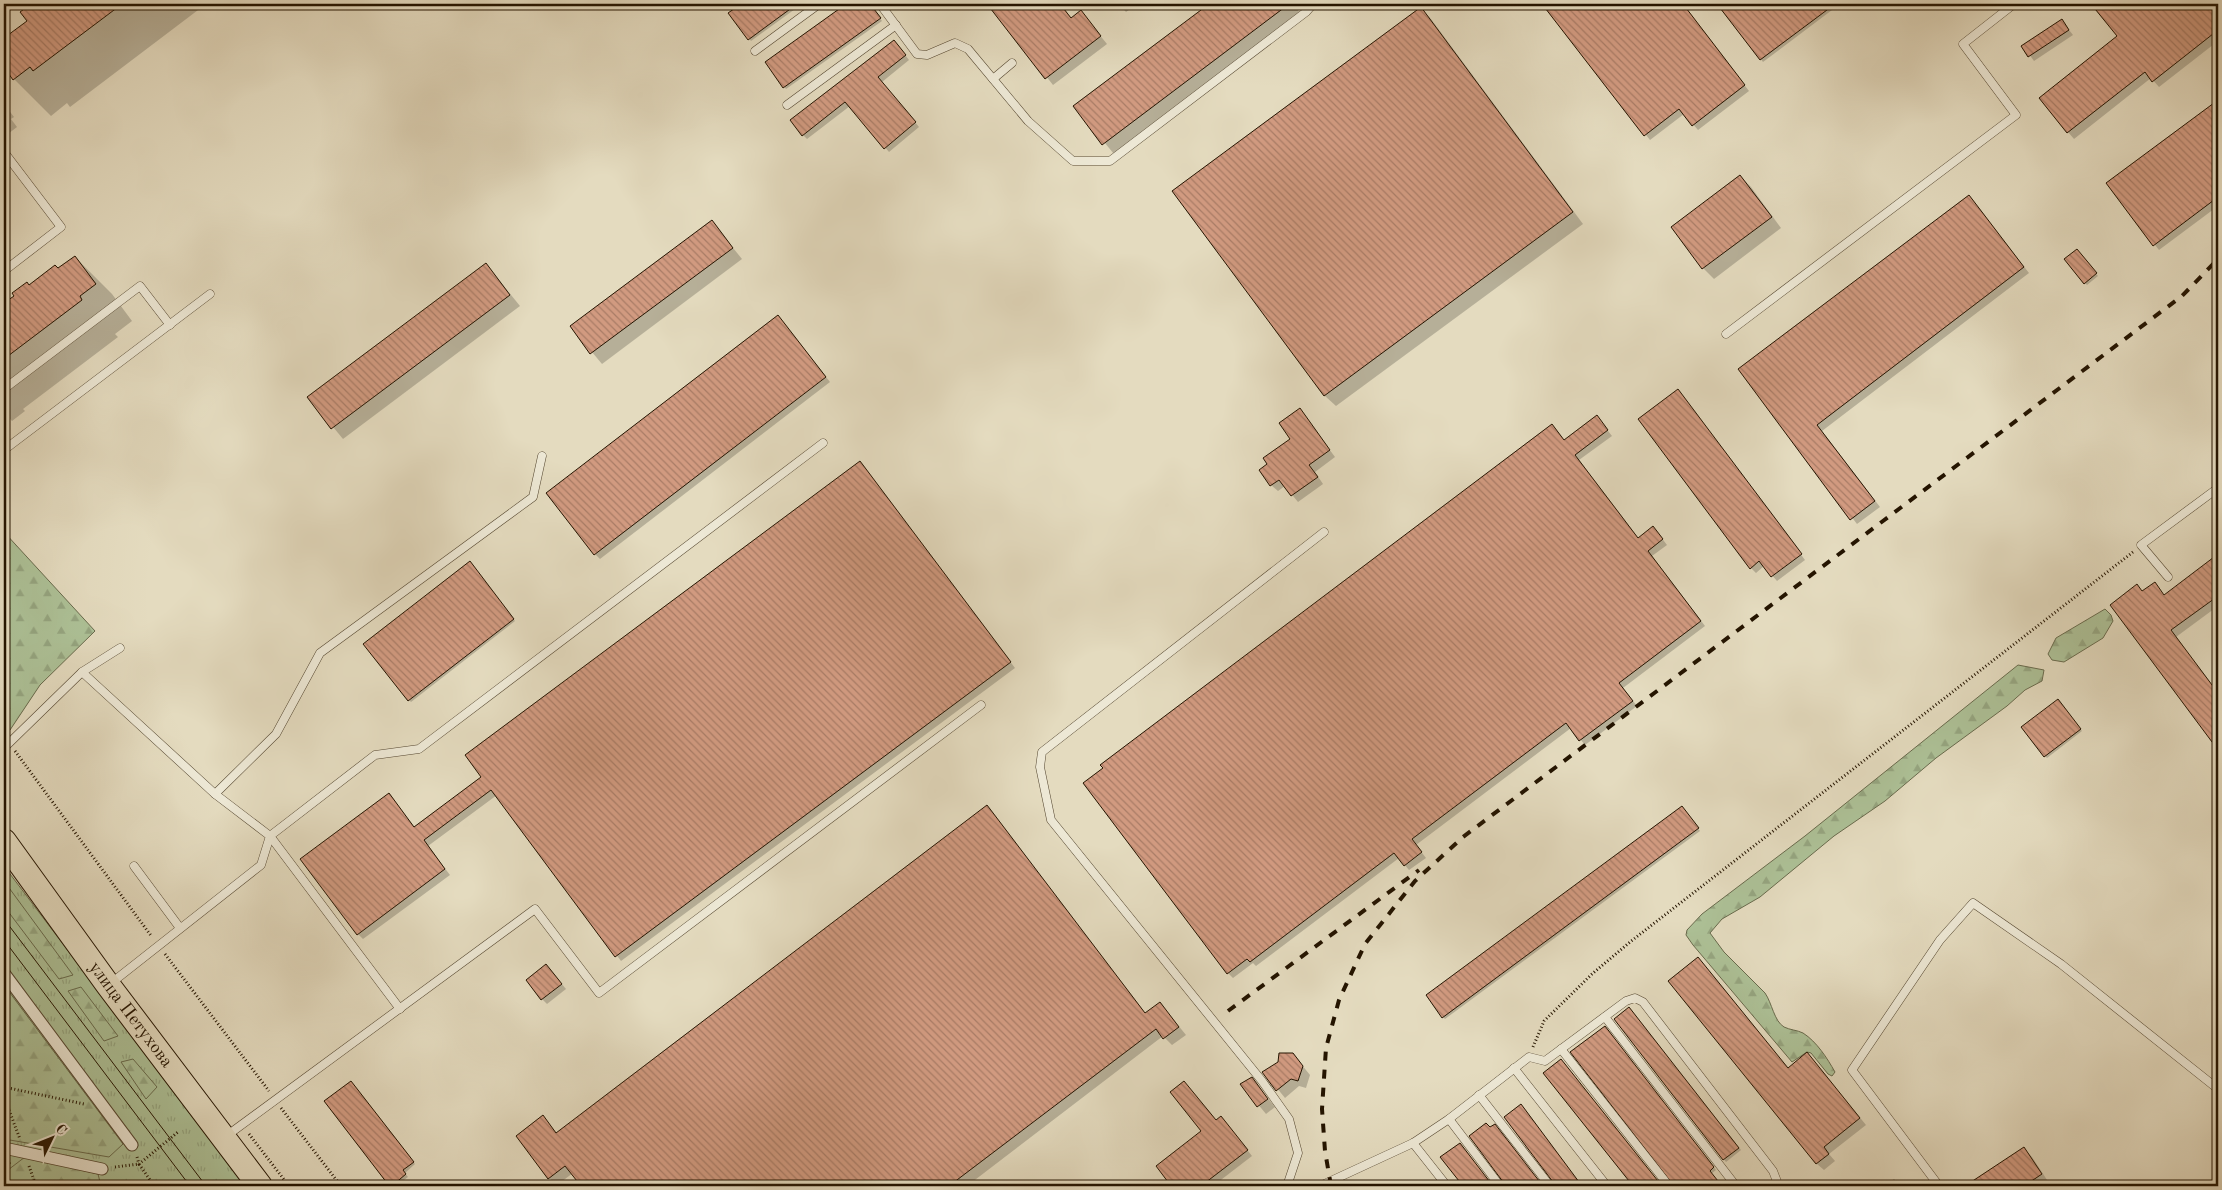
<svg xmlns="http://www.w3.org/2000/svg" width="2222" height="1190" viewBox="0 0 2222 1190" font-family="'Old Standard TT',serif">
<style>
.grass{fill:url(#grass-tufts);stroke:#686a4c}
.forest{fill:url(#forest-firs);stroke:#686a4c}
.shadow{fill:#0003}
.building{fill:url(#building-back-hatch);stroke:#241400}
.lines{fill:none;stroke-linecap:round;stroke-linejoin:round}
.service-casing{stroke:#544630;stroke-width:9}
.pedestrian-casing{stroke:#544630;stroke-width:13}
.trunk-casing{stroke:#241400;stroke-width:26}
.path{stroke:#241400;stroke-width:3;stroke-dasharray:1 2.5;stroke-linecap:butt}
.service{stroke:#ede8d5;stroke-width:8}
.pedestrian{stroke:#ede8d5;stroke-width:11}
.trunk{stroke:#e4dbbf;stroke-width:24}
.tram{stroke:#241400;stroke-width:1}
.rail{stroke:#241400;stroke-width:4;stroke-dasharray:9 9;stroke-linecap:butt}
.labels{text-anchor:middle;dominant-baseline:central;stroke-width:4;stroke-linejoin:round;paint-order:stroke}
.street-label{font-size:18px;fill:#241400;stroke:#ede8d5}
</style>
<defs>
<pattern id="grass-tufts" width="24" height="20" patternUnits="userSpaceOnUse" patternTransform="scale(1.25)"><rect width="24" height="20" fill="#adc197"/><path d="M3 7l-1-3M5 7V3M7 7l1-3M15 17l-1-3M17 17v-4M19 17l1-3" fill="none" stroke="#95a580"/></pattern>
<pattern id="forest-firs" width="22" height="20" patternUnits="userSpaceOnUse" patternTransform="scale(1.25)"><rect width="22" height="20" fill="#adc197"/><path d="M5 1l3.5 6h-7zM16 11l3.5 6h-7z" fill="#95a580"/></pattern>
<pattern id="building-back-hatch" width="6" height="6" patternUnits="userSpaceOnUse" patternTransform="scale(1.25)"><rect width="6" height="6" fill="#d19a80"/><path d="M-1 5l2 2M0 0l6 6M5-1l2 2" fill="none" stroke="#a97c66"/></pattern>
</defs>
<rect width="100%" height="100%" fill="#e4dbbf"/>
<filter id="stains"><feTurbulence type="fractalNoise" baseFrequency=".004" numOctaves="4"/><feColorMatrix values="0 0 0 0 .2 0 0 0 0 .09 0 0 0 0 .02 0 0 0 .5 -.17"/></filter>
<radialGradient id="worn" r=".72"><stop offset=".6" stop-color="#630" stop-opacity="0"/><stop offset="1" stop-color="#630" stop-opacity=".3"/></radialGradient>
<polygon class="grass" points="4,866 246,1186 4,1186"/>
<g class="forest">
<polygon points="4,532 95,631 40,685 10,730 4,728"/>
<polygon points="2105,609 2111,615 2113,621 2103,638 2064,662 2052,660 2048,654 2056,638"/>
<path d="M 2018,665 L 2044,670 L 2042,681 L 2025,690 L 2007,706 L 1936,758 L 1885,801 L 1834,836 L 1760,897 L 1722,919 L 1710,933 L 1724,952 L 1765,993 C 1772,1003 1774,1021 1784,1027 C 1790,1030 1797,1030 1803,1033 C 1817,1042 1827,1058 1835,1072 L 1832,1076 L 1828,1074 L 1811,1053 L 1807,1052 L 1792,1062 L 1693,945 L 1686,935 L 1687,930 L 1702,914 L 1805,836 Z"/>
<polygon points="4,881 73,975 59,979 4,906"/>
<polygon points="4,985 123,1144 109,1157 4,1139"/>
<polygon points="81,987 118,1036 104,1041 68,991"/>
<polygon points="133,1059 157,1087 146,1099 121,1062"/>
<polygon points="25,1157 98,1174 101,1186 4,1186 4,1173"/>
</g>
<g class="shadow">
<polygon points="33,4 48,5 206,4 70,107 67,103 51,116 14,79 4,65 4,40 29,21 22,12"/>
<polygon points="743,4 802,4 751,41 730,13"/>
<polygon points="848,4 870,4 882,21 786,89 766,62"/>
<polygon points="989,4 1061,4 1072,19 1081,12 1107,44 1053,85"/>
<polygon points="1119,4 1137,4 1126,12"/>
<polygon points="1211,4 1293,4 1301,14 1114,154 1075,107"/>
<polygon points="1544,4 1682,4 1749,91 1698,130 1684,114 1650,140"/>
<polygon points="1719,4 1840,4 1763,62"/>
<polygon points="2093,4 2218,4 2218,41 2159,87 2151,78 2074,139 2068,132 2119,36"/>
<polygon points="1421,8 1431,19 1583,224 1336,406 1325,396 1173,191"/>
<polygon points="2062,21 2073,35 2034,61 2023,46"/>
<polygon points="898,46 909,60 882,82 919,127 889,152 850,106 807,139 803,135"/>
<polygon points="2218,102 2218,206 2159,250 2108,184"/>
<polygon points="4,104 14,117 11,119 17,127 4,137"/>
<polygon points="1740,176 1751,187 1781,228 1714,279 1703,268"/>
<polygon points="1969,196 2029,273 1822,431 1880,507 1857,524 1739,370"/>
<polygon points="712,222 742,259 602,364 571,327"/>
<polygon points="2079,253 2098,276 2087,285 2085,283"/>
<polygon points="75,257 112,294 132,321 115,334 118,337 23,409 25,411 12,421 10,419 4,423 4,305 29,286 59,270"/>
<polygon points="486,264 520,306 343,439 309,398"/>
<polygon points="783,322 830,382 600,559 595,554"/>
<polygon points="1683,396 1805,560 1777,581 1764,566 1756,573 1751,568"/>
<polygon points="1300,410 1335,457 1315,472 1323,484 1298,502 1285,486 1278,491 1271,485 1292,439"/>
<polygon points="1601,422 1612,436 1579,460 1639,539 1658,533 1667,545 1652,556 1705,626 1623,688 1637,706 1585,745 1571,728 1416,845 1426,858 1409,870 1399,858 1256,966 1253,963 1233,978 1228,973 1565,441"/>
<polygon points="860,463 1015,668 621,961 497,795 428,846 450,875 363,939 358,934 415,828 483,777"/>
<polygon points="2218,556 2218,606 2176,637 2218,693 2218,748 2111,605 2137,586 2143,592 2154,584 2165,596"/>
<polygon points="472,565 515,621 411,702 409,700"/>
<polygon points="2060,703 2082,731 2047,758 2045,756"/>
<polygon points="986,807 1146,1014 1160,1003 1186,1035 1172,1045 1163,1036 967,1186 583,1186 573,1173 557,1185 549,1178 543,1117 557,1133"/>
<polygon points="1684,809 1700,831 1445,1019 1443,1017"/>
<polygon points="551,971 566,989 547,1004 542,999"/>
<polygon points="1670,981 1788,1069 1813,1060 1866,1125 1829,1154 1835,1161 1824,1170 1817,1164"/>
<polygon points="1631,1011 1741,1150 1726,1162 1615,1019"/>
<polygon points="1607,1030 1716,1170 1711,1174 1721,1186 1675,1186"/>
<polygon points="1293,1054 1310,1075 1306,1088 1299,1086 1285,1098 1264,1072"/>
<polygon points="1252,1079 1275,1107 1266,1114 1242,1085"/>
<polygon points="353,1084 415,1164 405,1173 408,1177 396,1186 392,1182 390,1184 388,1182"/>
<polygon points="1221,1117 1252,1156 1213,1186 1173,1186 1158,1167"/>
<polygon points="2024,1149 2032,1157 2049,1183 2044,1186 1968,1186"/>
<polygon points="1894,1179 1902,1186 1884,1186"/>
</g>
<g class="building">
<polygon points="31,4 122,4 33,71 30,67 13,80 4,67 4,38 27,21 20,12"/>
<polygon points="741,4 797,4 748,40 728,13"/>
<polygon points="846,4 870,4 881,18 783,88 765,62"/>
<polygon points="987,4 1060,4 1071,18 1081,10 1101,36 1045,79"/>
<polygon points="1209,4 1289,4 1102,145 1073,106"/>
<polygon points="1542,4 1683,4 1745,85 1692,126 1679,109 1644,136"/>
<polygon points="1717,4 1835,4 1760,60"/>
<polygon points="2091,4 2218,4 2218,30 2152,82 2145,72 2067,133 2039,98 2117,36"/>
<polygon points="1421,7 1573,212 1324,396 1172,191"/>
<polygon points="2062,19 2069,30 2028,57 2021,46"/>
<polygon points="894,40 906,55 878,77 916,122 884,149 845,102 802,136 790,120"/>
<polygon points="2218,100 2218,197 2153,246 2106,183"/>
<polygon points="1740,175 1772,217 1702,269 1671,227"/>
<polygon points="1969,195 2024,267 1817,425 1875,501 1850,520 1738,369"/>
<polygon points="712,220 733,248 590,354 570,326"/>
<polygon points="2077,249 2097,273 2084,284 2064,259"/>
<polygon points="75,256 96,284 80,296 82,300 4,359 4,303 14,296 12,293 27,282 29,285 55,265 58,268"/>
<polygon points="486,263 510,295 331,429 307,397"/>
<polygon points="778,315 826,377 594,555 546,493"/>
<polygon points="1678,389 1802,554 1771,577 1759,561 1750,569 1638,419"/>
<polygon points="1300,408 1330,450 1309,465 1318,477 1291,496 1279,480 1270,486 1259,470 1267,464 1263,458 1290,439 1279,423"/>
<polygon points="1597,415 1608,430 1575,455 1638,538 1653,526 1663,539 1648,551 1701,621 1619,683 1633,701 1579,741 1566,723 1412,839 1422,852 1404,866 1394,853 1250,962 1247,959 1227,974 1083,783 1103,768 1100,765 1552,424 1564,440"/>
<polygon points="860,461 1011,662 615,957 491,790 424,840 445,869 357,935 300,859 389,793 414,827 481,777 465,755"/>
<polygon points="2218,554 2218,596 2171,630 2218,693 2218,750 2110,605 2137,584 2142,591 2155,582 2164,595"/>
<polygon points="470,561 514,619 408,701 363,644"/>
<polygon points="2058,699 2081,729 2044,757 2021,727"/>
<polygon points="987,805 1145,1013 1160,1002 1179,1027 1163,1039 1156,1029 949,1186 581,1186 565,1166 548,1179 516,1136 543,1115 556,1133"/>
<polygon points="1682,806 1699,828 1442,1018 1426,995"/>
<polygon points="1698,957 1788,1068 1807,1052 1860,1118 1824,1147 1829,1154 1816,1164 1668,981"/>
<polygon points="546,964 562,984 541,1000 526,980"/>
<polygon points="1629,1007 1739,1148 1723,1160 1614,1019"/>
<polygon points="1605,1026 1714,1167 1710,1171 1722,1186 1674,1186 1570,1052"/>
<polygon points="1279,1053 1293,1053 1303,1066 1298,1081 1291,1079 1276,1091 1262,1072 1278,1062"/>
<polygon points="1561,1059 1662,1186 1633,1186 1543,1073"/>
<polygon points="1252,1077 1268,1099 1257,1107 1240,1084"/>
<polygon points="351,1081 414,1162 403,1170 406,1174 393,1185 390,1180 387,1183 324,1101"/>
<polygon points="1184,1081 1216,1120 1221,1116 1248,1150 1201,1186 1171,1186 1156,1166 1201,1131 1170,1092"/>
<polygon points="1521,1104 1582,1186 1556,1186 1504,1117"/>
<polygon points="1486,1123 1490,1127 1495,1124 1543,1186 1506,1186 1469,1136"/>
<polygon points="1460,1143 1493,1186 1463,1186 1440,1157"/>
<polygon points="2024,1147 2042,1174 2024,1186 1965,1186"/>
</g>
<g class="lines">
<g class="service-casing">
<g id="service">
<polyline points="880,4 917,54 927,55 955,43 968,49 1028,121 1073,161 1110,161 1306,12 1313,4"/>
<polyline points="722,5 724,4"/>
<polyline points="755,51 819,4"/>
<polyline points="993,79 1012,63"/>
<polyline points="787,105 896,25"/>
<polyline points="4,152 61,227 4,271"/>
<polyline points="1726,334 2016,115 1963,44 2014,4"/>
<polyline points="4,389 140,286 170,325"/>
<polyline points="4,450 210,294"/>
<polyline points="2168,577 2141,545 2218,488"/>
<polyline points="82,672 215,794 270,836 261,865 110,984"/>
<polyline points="4,748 82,672 120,648"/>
<polyline points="215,794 276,734 320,653 533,497 542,456"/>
<polyline points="134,866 180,928"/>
<polyline points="400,1009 270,836 375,755 419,749 823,443"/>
<polyline points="1605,1017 1736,1186"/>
<polyline points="1561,1049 1669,1186"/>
<polyline points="1514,1068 1607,1186"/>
<polyline points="1479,1095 1550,1186"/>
<polyline points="1449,1119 1500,1186"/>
<polyline points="225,1137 535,909 599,993 981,705"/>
<polyline points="1413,1143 1447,1186"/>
<polyline points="1287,1186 1298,1153 1289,1119 1262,1081 1051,820 1040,767 1042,752 1324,532"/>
<polyline points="1320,1186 1413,1143 1449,1119 1529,1057 1545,1061 1626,1001 1635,998 1643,1002 1773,1171 1778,1184 1776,1186"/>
<polyline points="1939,1186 1852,1070 1940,940 1973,903 2061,964 2218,1089"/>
</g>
</g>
<g class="pedestrian-casing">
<g id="pedestrian">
<polyline points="4,973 132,1145"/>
<polyline points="4,1148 102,1169"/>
</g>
</g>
<g class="trunk-casing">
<g id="trunk">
<path id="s1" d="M 4,841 L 108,985 L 260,1186"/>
</g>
</g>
<g class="path">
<polyline points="15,751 152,937"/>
<polyline points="165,954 269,1091"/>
<polyline points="1533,1047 1544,1021 1592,974 1630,942 2133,552"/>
<polyline points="4,1087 84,1104"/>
<polyline points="4,1097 20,1139"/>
<polyline points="281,1108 341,1186"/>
<polyline points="249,1134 289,1186"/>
<polyline points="137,1157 139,1164 178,1132"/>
<polyline points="29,1166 36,1186"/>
<polyline points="4,1167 10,1162"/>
<polyline points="115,1167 139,1164 154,1186"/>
</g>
<use href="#service" class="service"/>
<use href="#pedestrian" class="pedestrian"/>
<use href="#trunk" class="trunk"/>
<g class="tram">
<polyline points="4,919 206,1186"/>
<polyline points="4,940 190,1186"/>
</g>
<g class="rail">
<polyline points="1228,1011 1419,870"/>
<polyline points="1331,1186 1325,1151 1322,1109 1326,1048 1339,1000 1365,944 1415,881 1463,837 2182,296 2218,259"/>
</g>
</g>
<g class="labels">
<g class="street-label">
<text stroke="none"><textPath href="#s1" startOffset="215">улица Петухова</textPath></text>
</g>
</g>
<rect width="2222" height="1190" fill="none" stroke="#e4dbbf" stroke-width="20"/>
<rect x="5" y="5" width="2212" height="1180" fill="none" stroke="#241400" stroke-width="2.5"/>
<rect x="10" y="10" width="2202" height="1170" fill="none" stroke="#241400"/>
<g transform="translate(52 1138) rotate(47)" stroke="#ede8d5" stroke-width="4" paint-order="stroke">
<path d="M0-4L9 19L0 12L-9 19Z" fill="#241400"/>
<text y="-8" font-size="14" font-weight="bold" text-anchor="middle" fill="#241400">С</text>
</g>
<rect width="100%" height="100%" filter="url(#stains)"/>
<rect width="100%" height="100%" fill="url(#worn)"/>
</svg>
